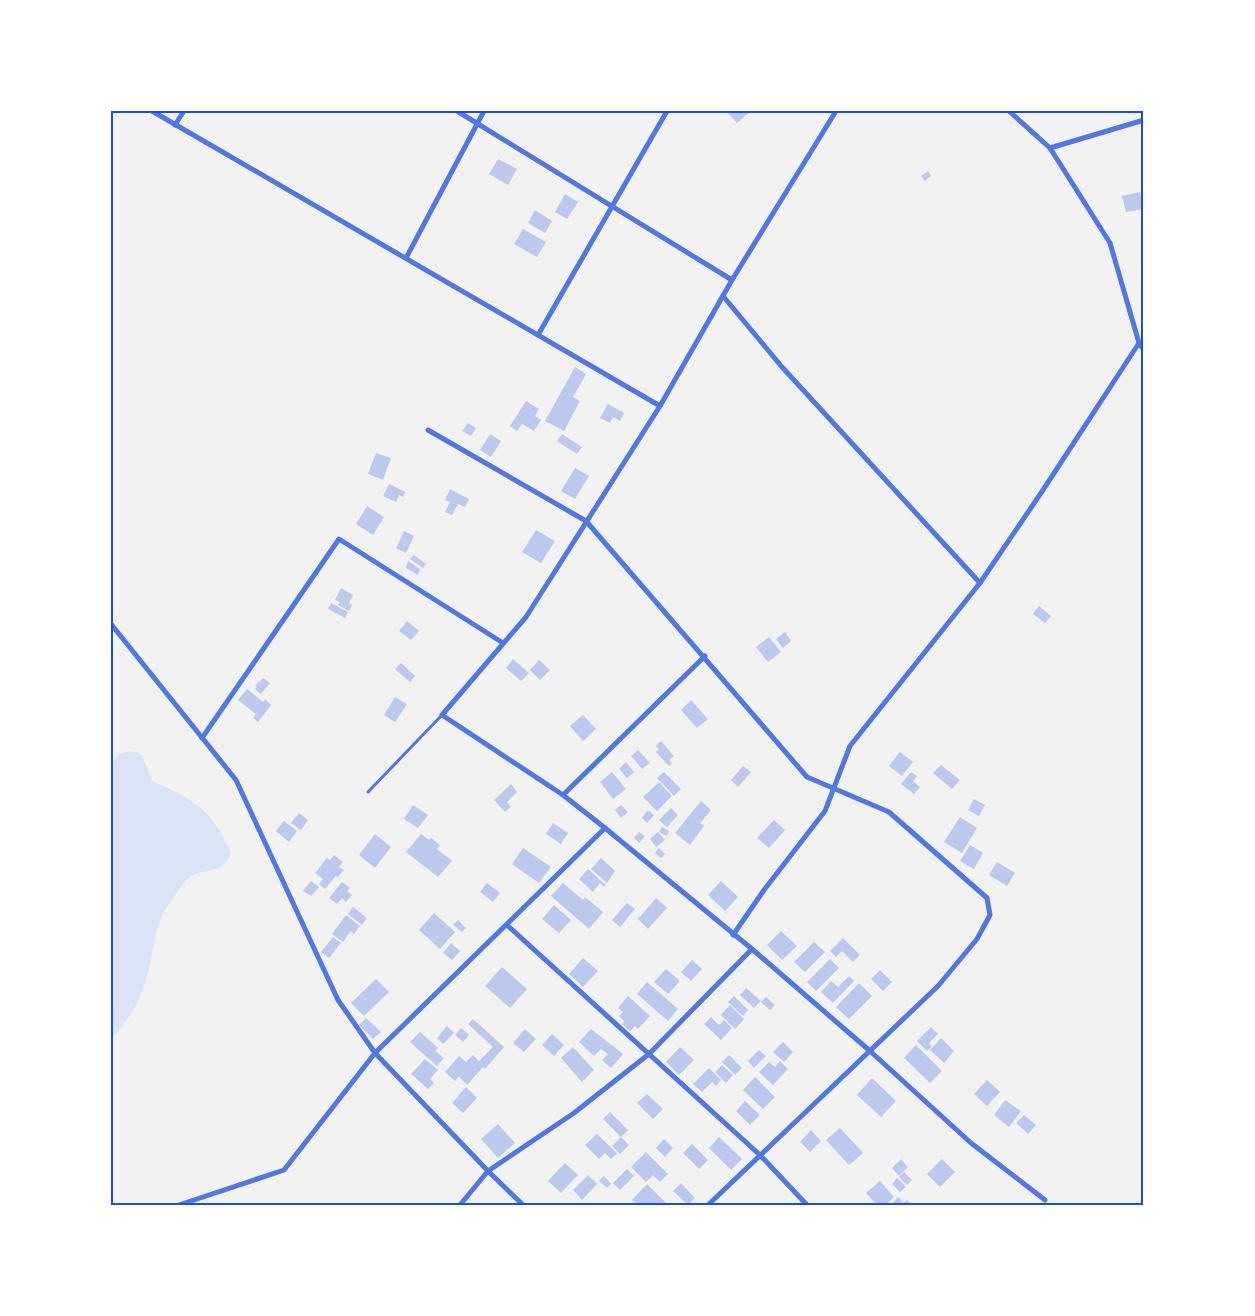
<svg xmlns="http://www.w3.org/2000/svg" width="1255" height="1316" viewBox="0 0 1255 1316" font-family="'PT Sans',sans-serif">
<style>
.green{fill:#dbe4f7}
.building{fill:#bdc9ec}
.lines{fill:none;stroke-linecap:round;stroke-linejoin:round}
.service{stroke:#5277de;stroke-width:3}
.minor{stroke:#5277de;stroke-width:5}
.neatline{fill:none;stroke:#1d4ed8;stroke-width:2}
</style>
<rect width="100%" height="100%" fill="#f2f2f2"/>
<path class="green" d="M 129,751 L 139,753 L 145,762 L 152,781 C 191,798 215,811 231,854 C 219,878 206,865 189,878 C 182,884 175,896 169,904 C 155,924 155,942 150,965 C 143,995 133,1017 111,1038 L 111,765 L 119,754 Z"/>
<g class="building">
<polygon points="726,111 751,111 737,123"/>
<polygon points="498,159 517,169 508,185 489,174"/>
<polygon points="928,171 931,176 925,181 921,176"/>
<polygon points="1140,192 1143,209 1126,212 1122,196"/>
<polygon points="565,194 578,202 567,219 555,212"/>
<polygon points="535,210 552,221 545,233 528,223"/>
<polygon points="523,229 546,242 537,257 514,244"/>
<polygon points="575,367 586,374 573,397 580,401 564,431 545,421"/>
<polygon points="526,401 539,409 535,416 541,420 534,431 522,424 517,431 510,426"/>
<polygon points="608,404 624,413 620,421 613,417 610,423 600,418"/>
<polygon points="468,423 476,428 471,436 462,431"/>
<polygon points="490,434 501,441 491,457 480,450"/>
<polygon points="562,434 582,447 577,454 557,441"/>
<polygon points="376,453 391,458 383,480 368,474"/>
<polygon points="575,468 589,476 575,499 561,491"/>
<polygon points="389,484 405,492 403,497 399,495 396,502 383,496"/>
<polygon points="450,489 469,499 465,507 458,504 452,515 445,512 450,502 445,500"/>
<polygon points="367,506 384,517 373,535 356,524"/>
<polygon points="536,530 555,541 541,563 522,552"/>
<polygon points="404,531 414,536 406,553 396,548"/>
<polygon points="414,555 426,564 423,568 410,559"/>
<polygon points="408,561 420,569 418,575 406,568"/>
<polygon points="341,588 353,595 349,603 352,605 349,611 338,605 340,602 335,600"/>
<polygon points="331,603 348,612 345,618 328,609"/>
<polygon points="1039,606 1051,616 1045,623 1033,614"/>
<polygon points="407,621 419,631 411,640 399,631"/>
<polygon points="785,632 791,641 783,648 776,639"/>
<polygon points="769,637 781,652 768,662 756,647"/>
<polygon points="513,659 529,673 521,681 506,668"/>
<polygon points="539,660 550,670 540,680 530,670"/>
<polygon points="401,663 415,676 410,682 395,669"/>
<polygon points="263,678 270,683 261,694 255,689 257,687 255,686"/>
<polygon points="247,689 263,702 265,699 271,705 258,722 253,718 256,714 238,700"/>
<polygon points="395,697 407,704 395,722 384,715"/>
<polygon points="691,700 708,719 697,728 681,710"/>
<polygon points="583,715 596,729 583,741 570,726"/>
<polygon points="661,741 674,756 669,760 672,763 669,766 656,752 659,749 656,746"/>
<polygon points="638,750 650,763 642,769 631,756"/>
<polygon points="900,752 913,762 902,776 889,766"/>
<polygon points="626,762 634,772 627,778 619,769"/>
<polygon points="941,765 960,780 952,789 933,773"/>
<polygon points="743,766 751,772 738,787 731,780"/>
<polygon points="612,772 626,789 613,799 600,782"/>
<polygon points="664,772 681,789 674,796 657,778"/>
<polygon points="911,772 917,776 913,781 920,787 914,794 901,784"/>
<polygon points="659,782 672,796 657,811 643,797"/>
<polygon points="511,784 517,792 507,802 511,807 505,812 494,800"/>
<polygon points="974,799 985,805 979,816 968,810"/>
<polygon points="701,801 711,810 700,823 704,826 690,845 675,833"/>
<polygon points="413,805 428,815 418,828 404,819"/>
<polygon points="621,805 628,812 621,818 615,810"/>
<polygon points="671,808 678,815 667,827 659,820"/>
<polygon points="648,810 654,815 647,823 642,818"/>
<polygon points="299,813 308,820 301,830 291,823"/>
<polygon points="960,817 977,828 962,853 944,842"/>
<polygon points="774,820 785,830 769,848 757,838"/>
<polygon points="284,821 297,831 289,842 276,831"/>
<polygon points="553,823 568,833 561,844 546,834"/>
<polygon points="662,827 669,831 667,836 659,832"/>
<polygon points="639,832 645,836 639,843 634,838"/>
<polygon points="658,832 665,840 656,847 650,839"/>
<polygon points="375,834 391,847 375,868 359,855"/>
<polygon points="421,834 429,840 431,838 440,845 437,849 452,861 438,877 406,852"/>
<polygon points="970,845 983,853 974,869 960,861"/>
<polygon points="523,848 551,867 539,883 512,864"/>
<polygon points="659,848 665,854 661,858 655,853"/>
<polygon points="334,855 343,862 339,867 344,870 338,877 336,876 325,889 319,884 323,879 315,873 327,858 330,860"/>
<polygon points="601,858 615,871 607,883 591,869"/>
<polygon points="997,862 1015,873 1007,886 989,875"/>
<polygon points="588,869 606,885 604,887 600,883 593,892 579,879"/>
<polygon points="311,881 319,887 311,896 303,891"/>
<polygon points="721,881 738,897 725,911 708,895"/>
<polygon points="342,882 350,888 347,891 352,895 346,902 342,898 337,904 329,898"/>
<polygon points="487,883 500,893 493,902 480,892"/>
<polygon points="563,883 583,900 585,897 603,912 589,929 551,896"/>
<polygon points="656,898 667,908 648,929 638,919"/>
<polygon points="627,903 635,909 620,927 612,920"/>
<polygon points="554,905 571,920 559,933 542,919"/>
<polygon points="353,907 367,918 362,925 348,914"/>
<polygon points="434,913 455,932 440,949 419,930"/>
<polygon points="346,915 360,926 354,934 351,931 343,942 332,934"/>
<polygon points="458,920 466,928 462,932 453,925"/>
<polygon points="781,931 797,946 782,960 767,945"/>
<polygon points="333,937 341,943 329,958 321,952"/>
<polygon points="843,938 860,955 853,962 842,951 836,957 830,951"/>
<polygon points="814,942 825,952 805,972 794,962"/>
<polygon points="451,943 460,951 452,960 443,953"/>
<polygon points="583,958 598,971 583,987 569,974"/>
<polygon points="830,959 839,968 816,991 807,982"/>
<polygon points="692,960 702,969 691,981 681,972"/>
<polygon points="502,967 527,989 510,1008 485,986"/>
<polygon points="666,969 680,981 668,994 654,982"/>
<polygon points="880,970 892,982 883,991 871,979"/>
<polygon points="849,976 854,981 833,1003 821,992 831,981 838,987"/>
<polygon points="376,979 389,992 364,1016 351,1003"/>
<polygon points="647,982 678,1009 668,1021 637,994"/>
<polygon points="859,983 872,996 849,1019 836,1007"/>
<polygon points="746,988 761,1001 754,1008 740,995"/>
<polygon points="628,996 650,1016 638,1029 635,1026 630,1031 622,1024 624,1021 619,1016 623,1012 618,1008"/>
<polygon points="734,996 748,1010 743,1016 728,1002"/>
<polygon points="766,997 775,1005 770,1010 761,1002"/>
<polygon points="730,1005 744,1019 735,1029 721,1015"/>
<polygon points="711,1017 719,1025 724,1020 732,1028 721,1040 704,1024"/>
<polygon points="366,1018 381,1032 373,1039 359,1025"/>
<polygon points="473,1019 504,1047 485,1069 483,1067 467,1085 459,1077 455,1081 445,1072 459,1056 466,1062 473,1055 479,1061 493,1047 468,1024"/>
<polygon points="447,1026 454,1033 443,1044 437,1038"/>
<polygon points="931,1027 938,1034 929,1043 932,1046 927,1051 917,1041"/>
<polygon points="461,1028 469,1035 463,1042 455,1035"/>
<polygon points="525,1029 536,1039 524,1052 513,1043"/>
<polygon points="591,1029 623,1054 611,1068 602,1060 608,1054 601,1049 594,1056 579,1042"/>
<polygon points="420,1032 438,1048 435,1051 444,1058 437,1066 410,1042"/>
<polygon points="552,1034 564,1045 554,1056 542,1045"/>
<polygon points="941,1038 954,1051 944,1063 930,1050"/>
<polygon points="783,1042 793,1052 784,1062 773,1052"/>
<polygon points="916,1045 942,1071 930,1083 904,1058"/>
<polygon points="573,1047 594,1070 582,1082 561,1058"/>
<polygon points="680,1047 694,1060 679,1075 666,1062"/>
<polygon points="759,1050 766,1056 754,1068 748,1061"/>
<polygon points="729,1055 742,1068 735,1075 722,1062"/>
<polygon points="425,1059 438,1070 430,1079 434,1083 428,1089 411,1074"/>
<polygon points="780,1061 788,1069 773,1085 759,1072 769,1062 775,1067"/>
<polygon points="722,1065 733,1075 726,1083 715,1072"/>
<polygon points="709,1068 721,1080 716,1086 712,1082 702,1092 693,1084"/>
<polygon points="755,1077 775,1097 763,1109 743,1090"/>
<polygon points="872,1078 896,1101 881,1117 857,1095"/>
<polygon points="987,1080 1000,1092 987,1106 974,1094"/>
<polygon points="466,1087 477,1098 463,1113 452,1103"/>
<polygon points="647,1094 663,1109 653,1119 637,1103"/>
<polygon points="1005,1100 1021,1111 1009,1127 994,1115"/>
<polygon points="745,1101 760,1115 750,1125 736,1111"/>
<polygon points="610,1112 628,1130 621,1137 629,1145 620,1154 612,1146 621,1137 603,1119"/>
<polygon points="1024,1115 1036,1125 1028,1134 1016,1123"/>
<polygon points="498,1124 515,1143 498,1158 481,1139"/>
<polygon points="840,1128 863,1153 849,1165 826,1140"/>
<polygon points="811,1130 821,1141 810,1152 800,1142"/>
<polygon points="597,1134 617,1153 611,1159 605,1153 599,1159 585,1145"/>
<polygon points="719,1137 742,1159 731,1170 709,1148"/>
<polygon points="664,1139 673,1148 665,1157 656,1148"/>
<polygon points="692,1144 708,1160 699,1169 683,1153"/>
<polygon points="646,1152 668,1174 660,1182 653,1175 646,1182 631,1167"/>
<polygon points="901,1159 908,1167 899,1176 892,1168"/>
<polygon points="942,1159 955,1172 940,1187 927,1174"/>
<polygon points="565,1163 578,1175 561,1193 548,1181"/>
<polygon points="627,1169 634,1176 620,1190 613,1183"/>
<polygon points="904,1172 912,1180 907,1185 899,1177"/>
<polygon points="588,1175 597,1184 582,1200 573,1190"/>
<polygon points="604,1176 611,1184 607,1188 599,1181"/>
<polygon points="897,1178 906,1187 900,1192 892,1184"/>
<polygon points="880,1181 894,1197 885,1205 877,1205 866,1193"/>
<polygon points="681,1183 695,1198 688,1205 673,1191"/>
<polygon points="647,1184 668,1205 637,1205 632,1200"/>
<polygon points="898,1197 904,1203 907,1200 912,1205 891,1205"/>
</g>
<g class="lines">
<polyline class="service" points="368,792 442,715"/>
<g class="minor">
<polyline points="152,111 660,406"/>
<polyline points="457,111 732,280"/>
<polyline points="836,111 732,280 660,406 526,617 442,715 563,795 605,828 752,949 870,1051 971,1143 1045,1200"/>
<polyline points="1009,111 1050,148 1110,243 1139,343"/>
<polyline points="175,125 184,111"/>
<polyline points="1050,148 1144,120"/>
<polyline points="406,258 484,111"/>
<polyline points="723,296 782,367 980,583"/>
<polyline points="538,335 667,111"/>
<polyline points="428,430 586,521 807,777 889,812 987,898 990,915 977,939 938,986 708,1205"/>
<polyline points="111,624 236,780 338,1000 375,1053 488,1171 523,1205"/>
<polyline points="202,738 339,539 503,643"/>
<polyline points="563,795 705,656"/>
<polyline points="507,925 760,1155 807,1205"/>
<polyline points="733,935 764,890 825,811 850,746 980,583 1043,490 1139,343 1144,350"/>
<polyline points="179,1205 284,1170 375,1053 605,828"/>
<polyline points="460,1205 488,1171 574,1113 649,1054 752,949"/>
</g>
</g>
<rect width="1255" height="1316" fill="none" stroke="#ffffff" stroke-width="225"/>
<rect x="112" y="112" width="1030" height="1092" class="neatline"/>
</svg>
